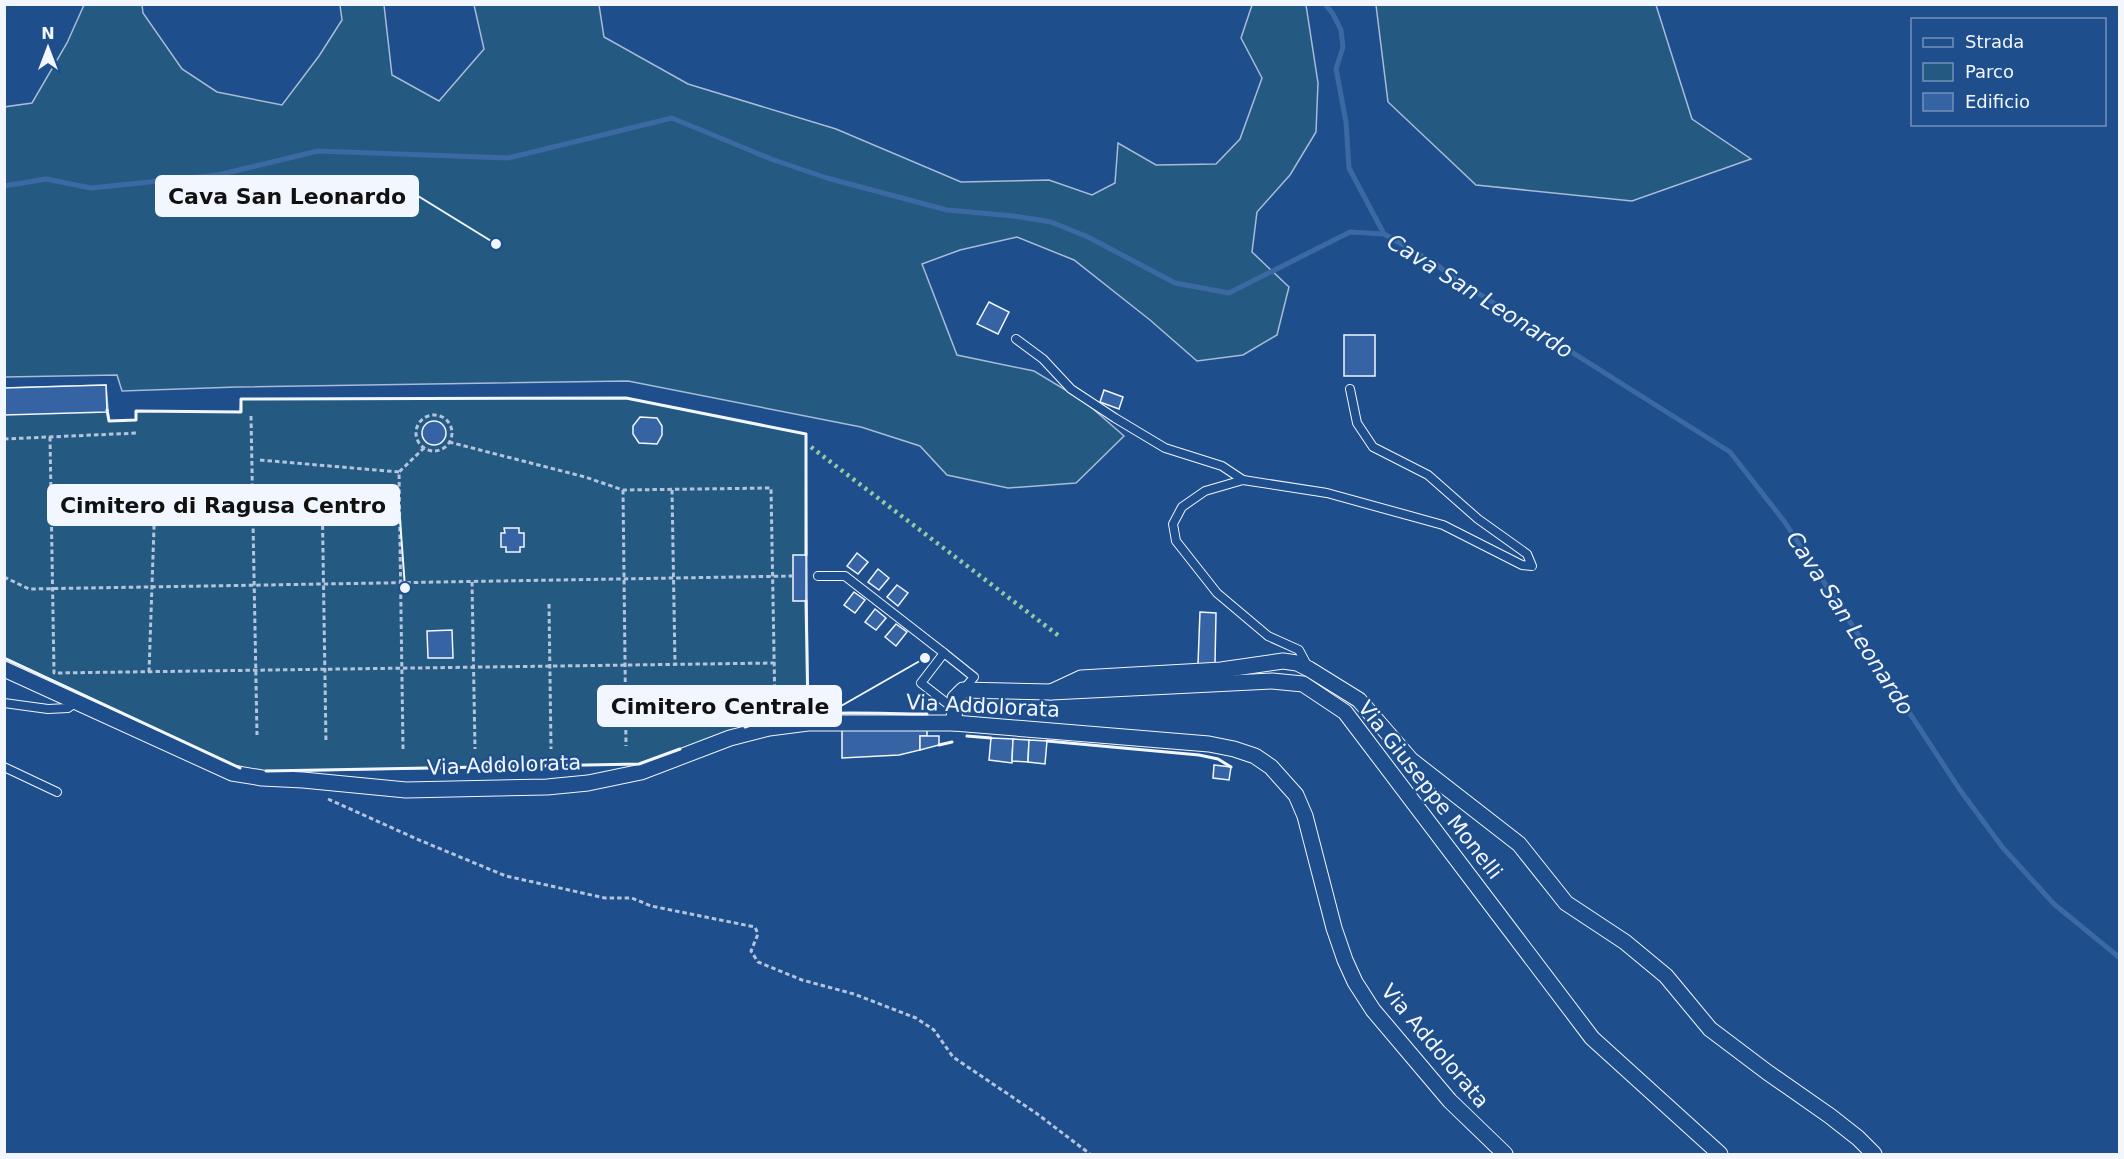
<svg xmlns="http://www.w3.org/2000/svg" width="2124" height="1159" viewBox="0 0 2124 1159" font-family="'DejaVu Sans',sans-serif">
<style>
.green{fill:#245a82;stroke:#a8bbd7;stroke-width:1.5}
.lines{fill:none;stroke-linecap:round;stroke-linejoin:round}
.stream{stroke:#3b69a3;stroke-width:5}
.building{fill:#3563a3;stroke:#f2f6ff;stroke-width:1.5}
.lane-casing{stroke:#f2f6ff;stroke-width:10}
.street-casing{stroke:#f2f6ff;stroke-width:17}
.path{stroke:#b3c4dc;stroke-width:3;stroke-dasharray:4.5 3;stroke-linecap:butt}
.lane{stroke:#1f4e8c;stroke-width:8}
.street{stroke:#1f4e8c;stroke-width:15}
.hedge{stroke:#97c8a6;stroke-width:4.5;stroke-dasharray:3 4.5;stroke-linecap:butt}
.wall{stroke:#f2f6ff;stroke-width:3}
.labels{text-anchor:middle;dominant-baseline:central;stroke-width:4.5;stroke-linejoin:round;paint-order:stroke}
.street-label{font-size:21px;fill:#f2f6ff;stroke:#1f4e8c}
.water-label{font-size:22px;font-style:italic;fill:#f2f6ff;stroke:#1f4e8c}
.leader{fill:none;stroke:#f2f6ff;stroke-width:2}
.callout-dot{fill:#f2f6ff;stroke:#1f4e8c;stroke-width:2}
.callout{fill:#f2f6ff;stroke:#f2f6ff;stroke-width:2}
.callout-label{font-size:22px;text-anchor:middle;font-weight:bold;fill:#111}
</style>
<rect width="100%" height="100%" fill="#1f4e8c"/>
<g class="green">
<polygon points="84,5 142,5 143,13 182,69 217,92 282,105 319,56 342,20 340,5 384,5 392,75 439,101 484,49 474,5 599,5 604,37 688,84 836,129 961,182 1049,180 1092,195 1115,183 1118,143 1156,165 1216,164 1240,139 1262,78 1241,38 1252,5 1306,5 1318,83 1316,132 1290,175 1257,212 1252,252 1289,287 1277,335 1243,355 1197,361 1150,320 1074,260 1017,237 960,250 922,264 957,355 1034,371 1084,401 1124,436 1076,483 1008,488 947,475 920,446 861,427 628,381 237,387 122,391 117,375 5,377 4,107 32,103 67,43"/>
<polygon points="1376,5 1656,5 1692,119 1751,159 1632,201 1476,185 1388,102"/>
<polygon points="106,385 109,421 136,420 136,411 240,412 241,399 626,398 806,434 808,713 769,719 639,764 248,772 5,658 5,388"/>
</g>
<g class="lines">
<g class="stream">
<polyline points="1325,4 1333,14 1341,30 1343,47 1336,69 1346,122 1349,168 1384,234"/>
<polyline points="4,186 46,179 91,188 218,175 318,151 508,158 672,118 771,159 827,178 947,210 1014,216 1051,222 1088,237 1175,283 1229,293 1350,232 1384,234 1436,264 1451,276 1730,452 1784,521 1960,790 2003,848 2054,904 2120,958"/>
</g>
</g>
<g class="building">
<polygon points="989,302 1009,312 998,334 977,324"/>
<rect x="1344" y="335" width="31" height="41"/>
<polygon points="106,385 107,412 4,415 4,388"/>
<polygon points="1104,390 1123,397 1119,409 1100,402"/>
<polygon points="640,417 657,418 662,426 662,435 657,444 639,443 633,434 633,426"/>
<circle cx="434" cy="433" r="12"/>
<polygon points="504,528 519,528 519,533 524,533 524,547 520,547 520,552 506,552 506,547 501,547 501,533 505,533"/>
<polygon points="857,553 868,562 858,574 847,566"/>
<rect x="793" y="555" width="13" height="46"/>
<polygon points="878,569 889,578 879,590 868,582"/>
<polygon points="897,585 908,593 898,606 887,597"/>
<polygon points="854,592 865,600 855,613 844,605"/>
<polygon points="875,609 886,618 876,630 865,622"/>
<polygon points="1200,612 1216,613 1215,664 1198,664"/>
<polygon points="896,624 907,632 896,646 885,637"/>
<polygon points="452,630 453,658 428,658 427,631"/>
<polygon points="927,729 927,736 920,736 920,750 899,755 842,758 842,730"/>
<polygon points="920,736 939,736 939,745 920,750"/>
<polygon points="991,738 1013,739 1012,763 989,760"/>
<polygon points="1013,739 1029,740 1028,762 1012,761"/>
<polygon points="1029,740 1047,741 1045,764 1028,762"/>
<polygon points="1214,765 1231,767 1229,780 1213,778"/>
</g>
<g class="lines">
<g class="lane-casing">
<g id="lane">
<polyline points="1016,339 1043,359 1071,389 1115,418 1165,448 1222,466 1243,480"/>
<polyline points="818,576 845,576 944,653"/>
<polyline points="1307,665 1299,650 1268,636 1217,593 1176,541 1173,524 1182,507 1205,491 1243,480 1327,493 1443,525 1522,565 1532,566 1527,554 1478,519 1428,475 1373,447 1357,423 1350,389"/>
<polyline points="4,703 48,709 68,708 76,702"/>
<polyline points="953,708 921,683 944,653 974,677 964,689"/>
<polyline points="4,767 57,792"/>
</g>
</g>
<g class="street-casing">
<g id="street">
<polyline points="4,669 232,773 262,778 303,780 406,790 547,787 588,783 641,772 730,738 769,728 808,723 954,723 1209,744 1234,749 1255,756 1271,767 1296,795 1305,816 1334,928 1345,960 1355,982 1373,1010 1450,1101 1505,1154"/>
<polyline points="1051,692 1081,678 1221,670 1283,661 1297,663 1309,669 1359,700 1411,760 1519,844 1566,903 1625,942 1666,976 1710,1029 1767,1072 1830,1116 1858,1138 1874,1154"/>
<polyline points="954,723 955,698 963,690 1051,692 1272,681 1303,684 1345,712 1592,1038 1720,1154"/>
</g>
</g>
<g class="path">
<circle cx="434" cy="433" r="18"/>
<polyline points="251,416 257,735"/>
<polyline points="50,437 54,673 774,663"/>
<polyline points="4,439 138,433"/>
<polyline points="449,442 585,477 623,490 771,488 775,709"/>
<polyline points="260,460 399,472"/>
<polyline points="322,488 326,743"/>
<polyline points="623,490 626,746"/>
<polyline points="672,490 675,664"/>
<polyline points="51,499 253,496"/>
<polyline points="4,577 29,589 793,576"/>
<polyline points="472,582 475,749"/>
<polyline points="549,604 551,749"/>
<polyline points="149,672 155,498"/>
<polyline points="403,749 399,472 424,448"/>
<polyline points="328,799 419,840 506,876 605,898 632,898 651,906 755,927 758,934 751,951 758,962 802,980 854,994 916,1018 934,1030 953,1057 1036,1113 1090,1154"/>
</g>
<use href="#lane" class="lane"/>
<use href="#street" class="street"/>
<polyline class="hedge" points="811,447 1059,636"/>
<g class="wall">
<polyline points="107,410 109,421 136,420 136,411 241,412 241,399 626,398 806,434 806,555"/>
<polyline points="806,601 808,713"/>
<polyline points="4,658 240,768"/>
<path d="M 745,727 C 803,707 867,714 927,714"/>
<polyline points="967,736 991,738"/>
<polyline points="1047,741 1199,755 1218,759 1231,767"/>
<polyline points="939,745 952,742"/>
<polyline points="266,771 639,764 680,749"/>
</g>
</g>
<g class="labels">
<g class="street-label">
<text transform="translate(983 706) rotate(3)">Via Addolorata</text>
<text transform="translate(504 765) rotate(-2)">Via Addolorata</text>
<text transform="translate(1430 790) rotate(52)">Via Giuseppe Monelli</text>
<text transform="translate(1435 1046) rotate(50)">Via Addolorata</text>
</g>
<g class="water-label">
<text transform="translate(1480 296) rotate(32)">Cava San Leonardo</text>
<text transform="translate(1850 623) rotate(57)">Cava San Leonardo</text>
</g>
</g>
<path class="leader" d="M496 244L418 196M405 588L399 505M925 658L841 706"/>
<g class="callout-dot">
<circle cx="496" cy="244" r="6"/>
<circle cx="405" cy="588" r="6"/>
<circle cx="925" cy="658" r="6"/>
</g>
<g class="callout">
<rect x="156" y="176" width="262" height="40" rx="6"/>
<rect x="48" y="485" width="351" height="40" rx="6"/>
<rect x="598" y="686" width="243" height="40" rx="6"/>
</g>
<g class="callout-label">
<text x="287" y="204">Cava San Leonardo</text>
<text x="223" y="513">Cimitero di Ragusa Centro</text>
<text x="720" y="714">Cimitero Centrale</text>
</g>
<rect width="2124" height="1159" fill="none" stroke="#f2f6ff" stroke-width="12"/>
<rect x="1911" y="18" width="195" height="108" fill="#1f4e8c" stroke="#7391ba" stroke-width="1.5"/>
<rect x="1923" y="38" width="30" height="9" fill="#1f4e8c" stroke="#7391ba" stroke-width="1.5"/>
<text x="1965" y="48" font-size="18" fill="#f2f6ff">Strada</text>
<rect x="1923" y="63" width="30" height="18" fill="#245a82" stroke="#7391ba" stroke-width="1.5"/>
<text x="1965" y="78" font-size="18" fill="#f2f6ff">Parco</text>
<rect x="1923" y="93" width="30" height="18" fill="#3563a3" stroke="#7391ba" stroke-width="1.5"/>
<text x="1965" y="108" font-size="18" fill="#f2f6ff">Edificio</text>
<g transform="translate(48 48)" stroke="#1f4e8c" stroke-width="4.5" paint-order="stroke">
<path d="M0-4.5L10 22L0 15L-10 22Z" fill="#f2f6ff"/>
<text y="-9" font-size="16" font-weight="bold" text-anchor="middle" fill="#f2f6ff">N</text>
</g>
</svg>
